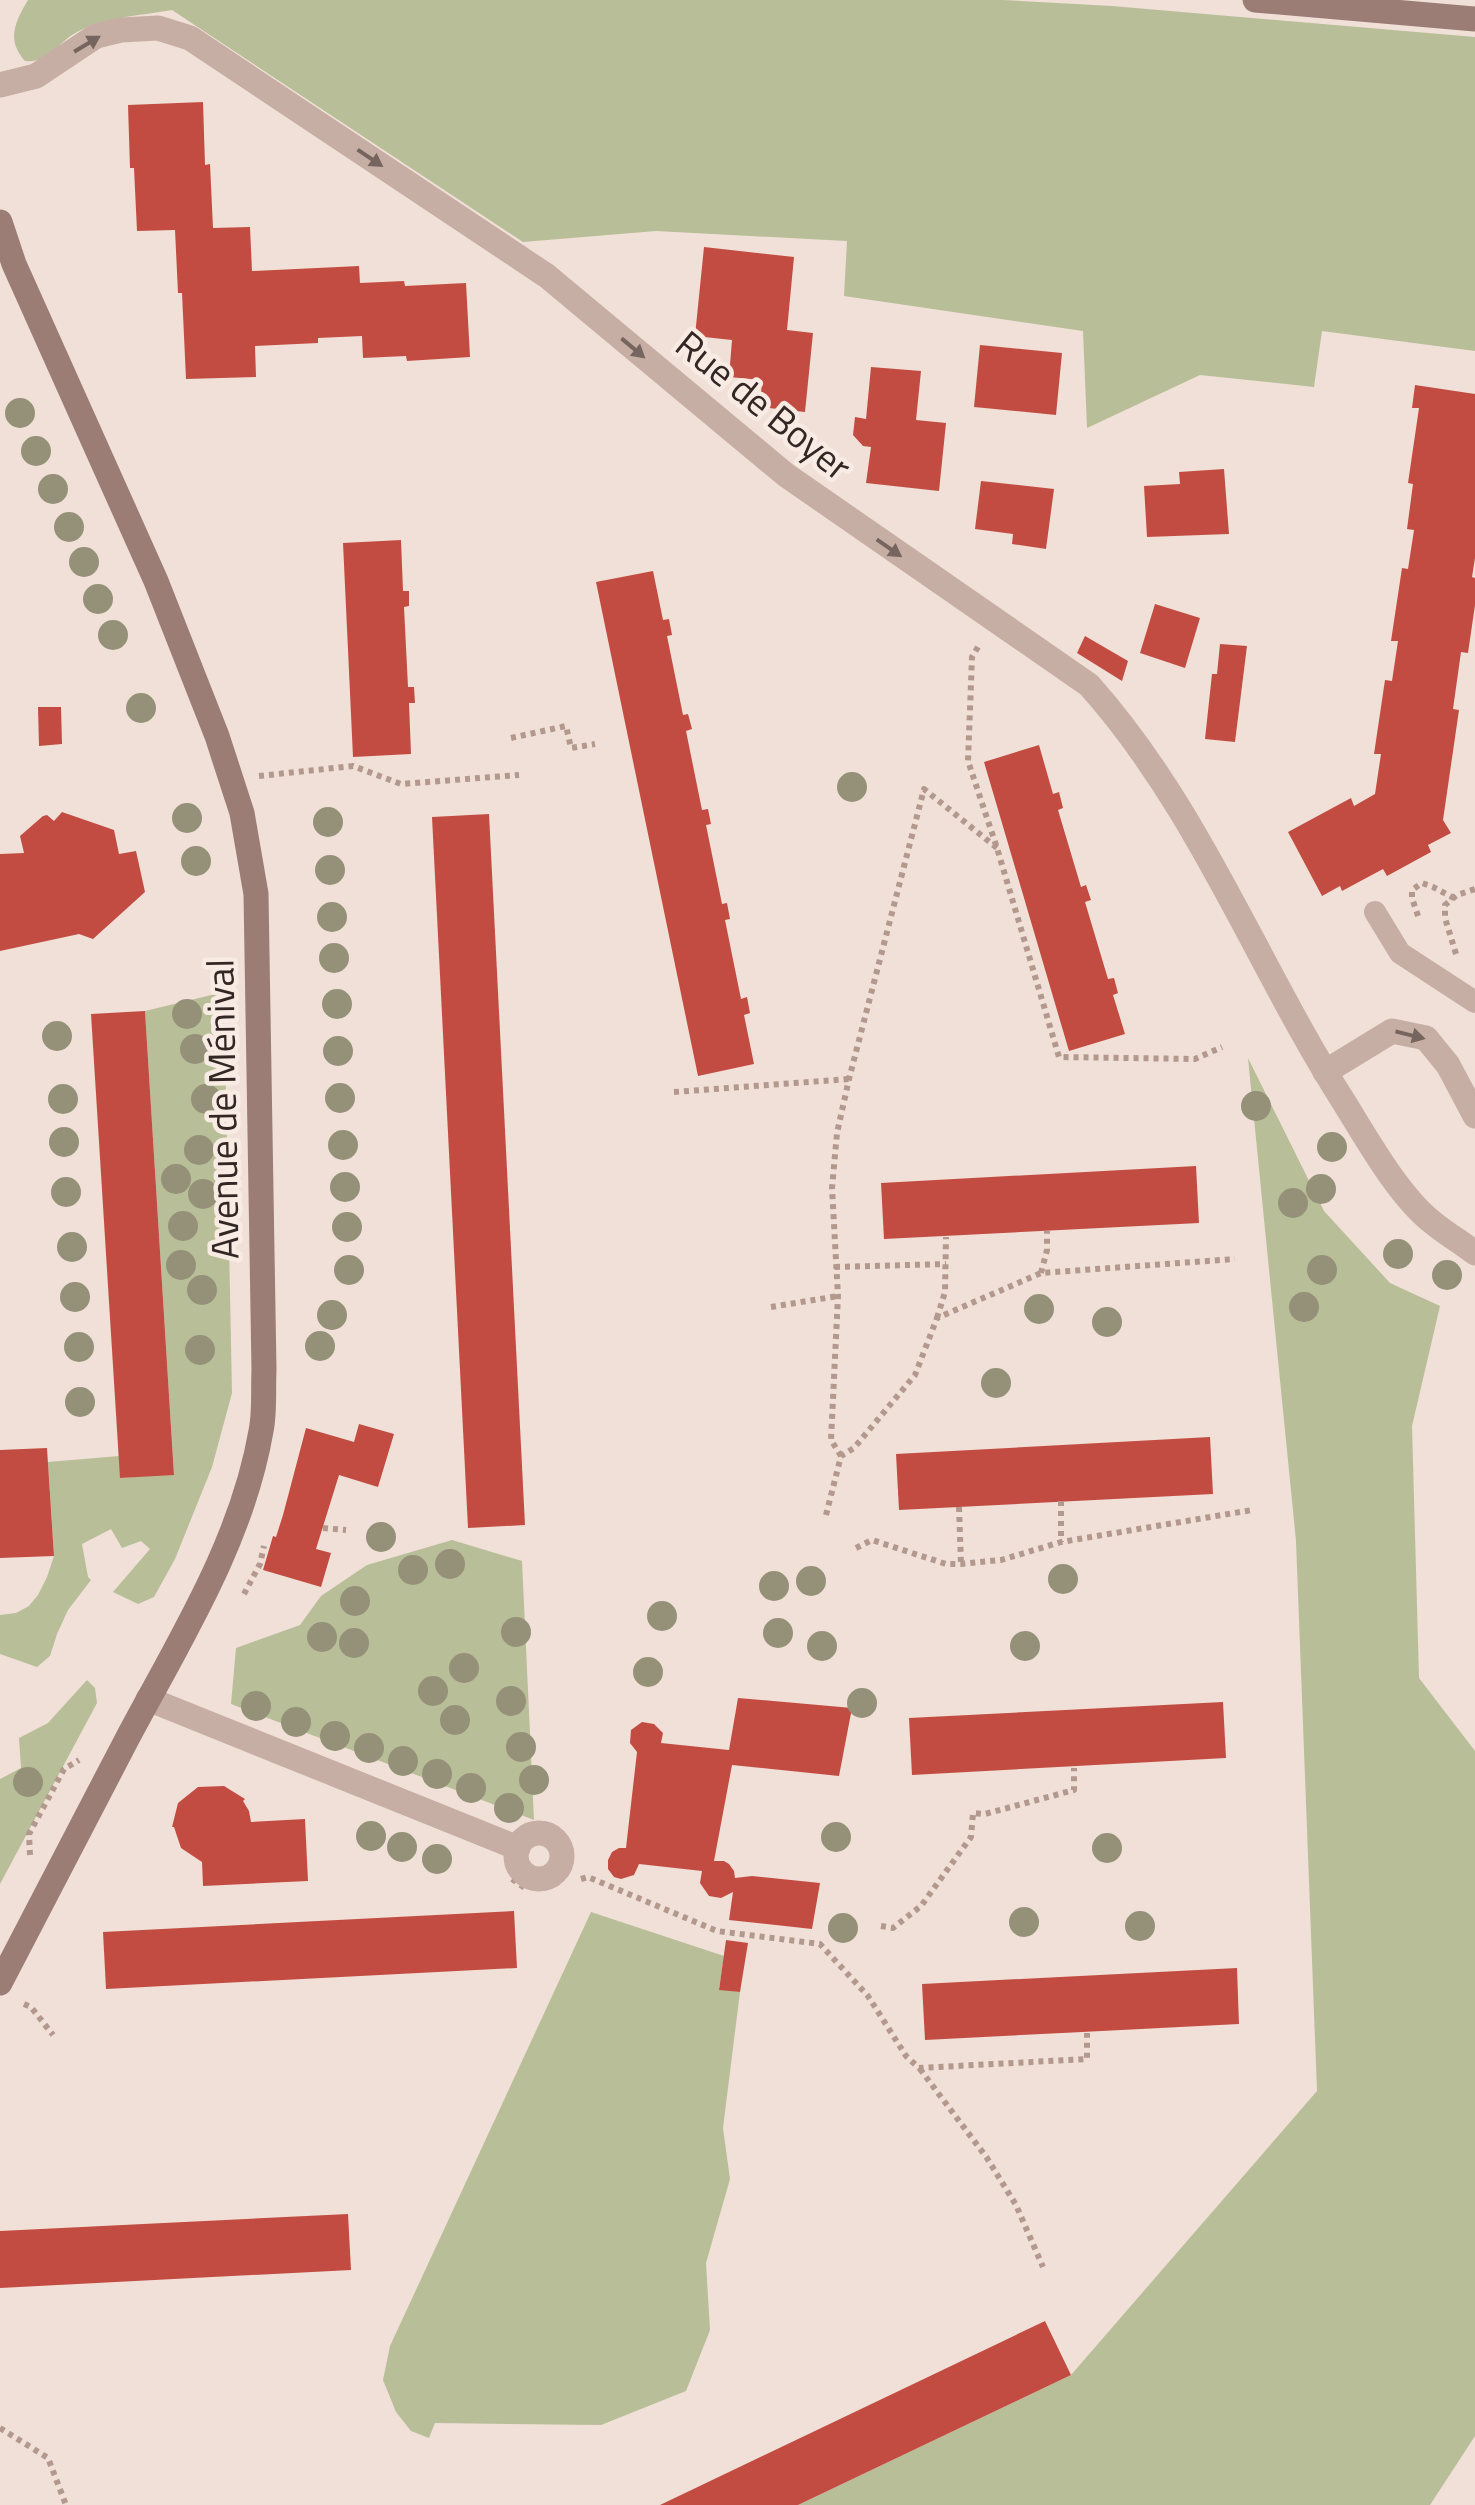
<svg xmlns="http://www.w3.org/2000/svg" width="1475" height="2505" viewBox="0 0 1475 2505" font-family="'Titillium Web',sans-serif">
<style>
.green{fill:#b8be98}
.building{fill:#c34c42}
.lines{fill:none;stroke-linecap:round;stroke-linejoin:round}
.path{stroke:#b3988e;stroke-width:6;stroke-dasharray:5 5;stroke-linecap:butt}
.service{stroke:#c7aea4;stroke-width:22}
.minor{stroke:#c7aea4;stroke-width:25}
.secondary{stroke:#9b7d75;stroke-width:25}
.tree{fill:#949178}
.oneway{fill:#76645e}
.labels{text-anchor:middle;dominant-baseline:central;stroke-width:9;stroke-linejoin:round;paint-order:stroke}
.street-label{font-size:38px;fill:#332725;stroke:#f8ebe3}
</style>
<rect width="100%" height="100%" fill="#f0e0d7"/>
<g class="green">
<path d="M 28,0 L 1003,0 L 1112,6 L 1475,37 L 1475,351 L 1322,331 L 1314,387 L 1200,375 L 1087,428 L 1083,331 L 844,296 L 847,241 L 656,231 L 523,242 L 172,10 C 139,16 101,17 72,35 C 57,45 45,64 25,61 C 6,40 15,22 28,0 Z"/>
<polygon points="224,992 232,1393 212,1467 175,1559 154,1597 138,1604 113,1592 150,1549 141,1541 122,1548 111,1529 82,1544 88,1577 91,1580 68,1610 57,1634 50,1656 37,1667 0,1654 0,1615 16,1613 29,1606 38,1595 47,1577 54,1556 48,1462 119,1456 121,1478 174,1474 145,1011"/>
<polygon points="1248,1058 1324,1211 1390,1283 1440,1306 1412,1426 1419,1678 1475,1751 1475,2436 1430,2505 798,2505 1071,2375 1317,2091 1296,1541"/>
<polygon points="452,1540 522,1561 534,1820 231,1704 236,1648 300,1625 321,1596 367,1565"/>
<polygon points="87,1680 95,1688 97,1703 0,1884 0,1779 21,1768 19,1738 48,1723"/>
<polygon points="591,1912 724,1956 719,1989 740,1992 723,2128 730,2179 706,2263 710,2330 686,2391 601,2425 435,2423 429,2438 411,2431 396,2412 383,2380 390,2346"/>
</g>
<g class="building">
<polygon points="203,102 205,165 210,164 213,228 250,227 252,271 359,266 360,283 404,281 405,286 466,283 470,357 407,361 406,356 363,358 362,336 318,338 318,343 255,346 256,377 186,379 182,293 178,293 175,230 137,231 134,168 130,168 128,105"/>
<polygon points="704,247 794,257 787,330 813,333 805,412 760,407 762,380 729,377 732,340 695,336"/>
<polygon points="980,345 1062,353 1056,415 974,407"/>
<polygon points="871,367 921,371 916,420 946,423 939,491 866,483 871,447 863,446 853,435 855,417 866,419"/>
<polygon points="1415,385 1475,394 1475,558 1472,577 1475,578 1475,605 1468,653 1461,652 1453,709 1459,710 1443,820 1451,833 1428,845 1431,852 1387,876 1383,869 1342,891 1340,886 1322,896 1288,832 1351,798 1354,806 1375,794 1381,754 1374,754 1385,680 1392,681 1398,641 1391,641 1402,568 1408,569 1414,530 1407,529 1413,484 1408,483 1419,408 1412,408"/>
<polygon points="1224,469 1229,534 1147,537 1144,486 1180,484 1179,472"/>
<polygon points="981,481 1054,489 1046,549 1012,544 1013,534 975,529"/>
<polygon points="401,540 403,591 409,591 409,606 404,607 408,687 414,687 415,703 409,703 411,754 353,757 343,543"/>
<polygon points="653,571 663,620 669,619 672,635 667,636 683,715 688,714 692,729 686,731 702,810 708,809 711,824 706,825 722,904 727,903 730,919 725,920 741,999 747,997 750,1013 744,1015 754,1064 698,1076 596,582"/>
<polygon points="1155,604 1200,618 1185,668 1140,653"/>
<polygon points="1085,636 1128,661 1122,681 1077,653"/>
<polygon points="1220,644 1247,646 1235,742 1205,739 1212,674 1217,674"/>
<polygon points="38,707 61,707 62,744 39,746"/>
<polygon points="1039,745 1053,794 1059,792 1063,808 1058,810 1081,887 1086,885 1091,900 1085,902 1108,979 1114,978 1118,993 1113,995 1125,1034 1069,1051 984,762"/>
<polygon points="62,812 114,830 119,854 136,851 145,892 93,939 79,934 0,951 0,854 24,853 20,836 43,816 47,815 54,821"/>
<polygon points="489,814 525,1525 468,1528 432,817"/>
<polygon points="145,1011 174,1475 120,1478 91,1014"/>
<polygon points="1196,1166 1199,1223 884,1239 881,1183"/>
<polygon points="359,1424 394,1434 378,1487 339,1475 316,1549 331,1553 321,1587 263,1570 273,1536 276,1537 283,1515 306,1428 354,1442"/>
<polygon points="1210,1437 1213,1494 899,1510 896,1454"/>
<polygon points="47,1448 54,1556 0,1558 0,1450"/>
<polygon points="738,1698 852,1708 839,1776 732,1765 714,1861 724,1861 729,1864 734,1871 735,1878 752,1876 820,1883 812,1929 729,1920 733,1892 721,1898 709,1896 700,1883 702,1871 639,1864 634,1875 621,1879 614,1877 608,1869 608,1860 612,1852 619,1848 626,1848 637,1752 630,1743 631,1730 642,1722 654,1724 663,1733 661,1743 729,1750"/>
<polygon points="1223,1702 1226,1758 912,1775 909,1718"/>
<polygon points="224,1786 245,1799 243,1801 249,1811 251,1822 305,1819 308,1881 203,1886 202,1862 181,1848 174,1827 172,1827 178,1803 198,1787"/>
<polygon points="514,1911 517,1968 106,1989 103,1932"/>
<polygon points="726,1940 748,1943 740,1992 719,1990"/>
<polygon points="1237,1968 1239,2024 925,2040 922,1984"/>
<polygon points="348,2214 351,2270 0,2288 0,2231"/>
<polygon points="1045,2321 1071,2375 798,2505 660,2505"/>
</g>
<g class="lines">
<g class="path">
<polyline points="978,647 972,657 968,761 997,848 1059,1057 1195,1059 1222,1047"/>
<polyline points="511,738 566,726 571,748 595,744"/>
<polyline points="259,776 353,766 401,784 519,775"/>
<polyline points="1418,916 1412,898 1412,890 1422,883 1433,887 1454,898"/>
<polyline points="1456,954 1445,918 1445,905 1457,895 1475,889"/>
<polyline points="674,1092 849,1079"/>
<polyline points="835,1267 946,1264"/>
<polyline points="1041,1273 1047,1250 1047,1231"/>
<polyline points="771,1307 838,1296"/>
<polyline points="937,1318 945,1292 946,1237"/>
<polyline points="841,1456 831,1440 838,1296 832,1188 837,1133 849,1079 924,789 997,848"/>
<polyline points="1061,1501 1061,1542"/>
<polyline points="959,1507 961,1564"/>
<polyline points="826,1515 841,1456 854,1448 915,1375 937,1318 1041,1273 1235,1259"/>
<polyline points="323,1528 346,1530"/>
<polyline points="856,1548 872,1540 946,1564 961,1564 1001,1560 1061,1542 1252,1510"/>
<polyline points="244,1594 260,1564 264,1546"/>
<polyline points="30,1855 29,1834 64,1769 79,1760"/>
<polyline points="512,1879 525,1888 534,1886"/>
<polyline points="581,1879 588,1877 717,1931 820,1944 868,1996 906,2056 919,2068 1087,2059 1087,2033"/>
<polyline points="881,1926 893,1928 921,1906 971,1837 973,1813 985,1814 1074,1790 1074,1768"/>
<polyline points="24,2004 31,2007 53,2035"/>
<polyline points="920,2069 987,2158 1016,2205 1043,2267"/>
<polyline points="0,2428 48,2458 66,2505"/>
</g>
<polyline class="service" points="1375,912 1400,953 1475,1002"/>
<g class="minor">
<path d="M 0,85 L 36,76 L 96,36 L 121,30 L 158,28 L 190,38 L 547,276 L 786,475 L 1089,685 C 1198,807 1256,963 1342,1099 C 1366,1137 1397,1194 1432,1222 C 1445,1233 1461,1242 1475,1253"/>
<polyline points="1325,1072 1392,1031 1426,1038 1448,1065 1475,1116"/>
<polyline points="148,1699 518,1848"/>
<circle cx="539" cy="1856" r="23"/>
</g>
<g class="secondary">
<polyline points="1255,0 1475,19"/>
<path d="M 0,222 L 14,264 L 156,581 L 217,736 L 242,813 L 256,894 L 264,1370 C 263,1390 265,1412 261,1431 C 242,1542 179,1641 127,1739 C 84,1820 43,1902 0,1983"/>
</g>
</g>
<g class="tree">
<circle cx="20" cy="413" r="15"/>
<circle cx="36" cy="451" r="15"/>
<circle cx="53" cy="489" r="15"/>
<circle cx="69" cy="527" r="15"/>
<circle cx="84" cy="562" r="15"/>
<circle cx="98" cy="599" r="15"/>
<circle cx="113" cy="635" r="15"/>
<circle cx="141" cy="708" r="15"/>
<circle cx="852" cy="787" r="15"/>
<circle cx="187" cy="818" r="15"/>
<circle cx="328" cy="822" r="15"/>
<circle cx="196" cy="861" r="15"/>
<circle cx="330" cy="870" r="15"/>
<circle cx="332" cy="917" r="15"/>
<circle cx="334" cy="958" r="15"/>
<circle cx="337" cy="1004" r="15"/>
<circle cx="187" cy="1014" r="15"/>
<circle cx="57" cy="1036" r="15"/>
<circle cx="195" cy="1049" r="15"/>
<circle cx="338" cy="1051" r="15"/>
<circle cx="340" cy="1098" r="15"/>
<circle cx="63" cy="1099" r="15"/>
<circle cx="206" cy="1099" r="15"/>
<circle cx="1256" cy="1106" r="15"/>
<circle cx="64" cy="1142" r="15"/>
<circle cx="343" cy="1145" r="15"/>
<circle cx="1332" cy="1147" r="15"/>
<circle cx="199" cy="1150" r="15"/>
<circle cx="176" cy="1179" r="15"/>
<circle cx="345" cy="1187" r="15"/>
<circle cx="1321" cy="1189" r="15"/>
<circle cx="66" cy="1192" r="15"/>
<circle cx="203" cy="1194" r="15"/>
<circle cx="1293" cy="1203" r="15"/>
<circle cx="183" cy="1226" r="15"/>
<circle cx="347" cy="1227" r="15"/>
<circle cx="72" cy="1247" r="15"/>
<circle cx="1398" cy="1254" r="15"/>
<circle cx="181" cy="1265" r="15"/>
<circle cx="349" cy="1270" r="15"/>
<circle cx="1322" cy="1270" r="15"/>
<circle cx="1447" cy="1275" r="15"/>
<circle cx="202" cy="1290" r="15"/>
<circle cx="75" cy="1297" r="15"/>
<circle cx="1304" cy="1307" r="15"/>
<circle cx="1039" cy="1309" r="15"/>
<circle cx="332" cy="1315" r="15"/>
<circle cx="1107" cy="1322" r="15"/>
<circle cx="320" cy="1346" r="15"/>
<circle cx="79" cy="1347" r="15"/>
<circle cx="200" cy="1350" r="15"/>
<circle cx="996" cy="1383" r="15"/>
<circle cx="80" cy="1402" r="15"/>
<circle cx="381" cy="1537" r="15"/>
<circle cx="450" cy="1564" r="15"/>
<circle cx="413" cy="1570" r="15"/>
<circle cx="1063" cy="1579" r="15"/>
<circle cx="811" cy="1581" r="15"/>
<circle cx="774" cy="1586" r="15"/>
<circle cx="355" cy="1601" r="15"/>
<circle cx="662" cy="1616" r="15"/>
<circle cx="516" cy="1632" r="15"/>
<circle cx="778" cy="1633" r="15"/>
<circle cx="322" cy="1637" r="15"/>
<circle cx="354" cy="1643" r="15"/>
<circle cx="822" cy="1646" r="15"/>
<circle cx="1025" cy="1646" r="15"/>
<circle cx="464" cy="1668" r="15"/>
<circle cx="648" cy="1672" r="15"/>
<circle cx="433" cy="1691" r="15"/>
<circle cx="511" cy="1701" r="15"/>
<circle cx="862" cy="1703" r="15"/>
<circle cx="256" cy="1706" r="15"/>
<circle cx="455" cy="1720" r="15"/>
<circle cx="296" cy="1722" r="15"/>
<circle cx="335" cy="1736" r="15"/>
<circle cx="521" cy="1747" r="15"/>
<circle cx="369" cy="1748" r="15"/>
<circle cx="403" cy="1761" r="15"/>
<circle cx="437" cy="1774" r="15"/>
<circle cx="534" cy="1780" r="15"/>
<circle cx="28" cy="1782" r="15"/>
<circle cx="471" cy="1788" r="15"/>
<circle cx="509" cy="1808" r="15"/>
<circle cx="371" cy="1836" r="15"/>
<circle cx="836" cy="1837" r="15"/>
<circle cx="402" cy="1847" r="15"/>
<circle cx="1107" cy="1848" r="15"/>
<circle cx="437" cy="1859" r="15"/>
<circle cx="1024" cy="1922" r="15"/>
<circle cx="1140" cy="1926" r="15"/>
<circle cx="843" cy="1928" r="15"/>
</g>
<defs><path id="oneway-solid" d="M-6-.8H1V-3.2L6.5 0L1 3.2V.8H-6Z" transform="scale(2.5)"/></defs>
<g class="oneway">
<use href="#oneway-solid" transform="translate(87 44) rotate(-31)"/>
<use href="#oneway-solid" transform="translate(370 158) rotate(34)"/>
<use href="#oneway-solid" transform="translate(633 348) rotate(40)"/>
<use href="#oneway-solid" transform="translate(889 548) rotate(35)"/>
<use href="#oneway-solid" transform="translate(1410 1035) rotate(14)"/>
</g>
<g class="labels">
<g class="street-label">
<text transform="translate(764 405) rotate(39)">Rue de Boyer</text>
<text transform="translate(222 1109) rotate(-91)">Avenue de Ménival</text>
</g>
</g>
</svg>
